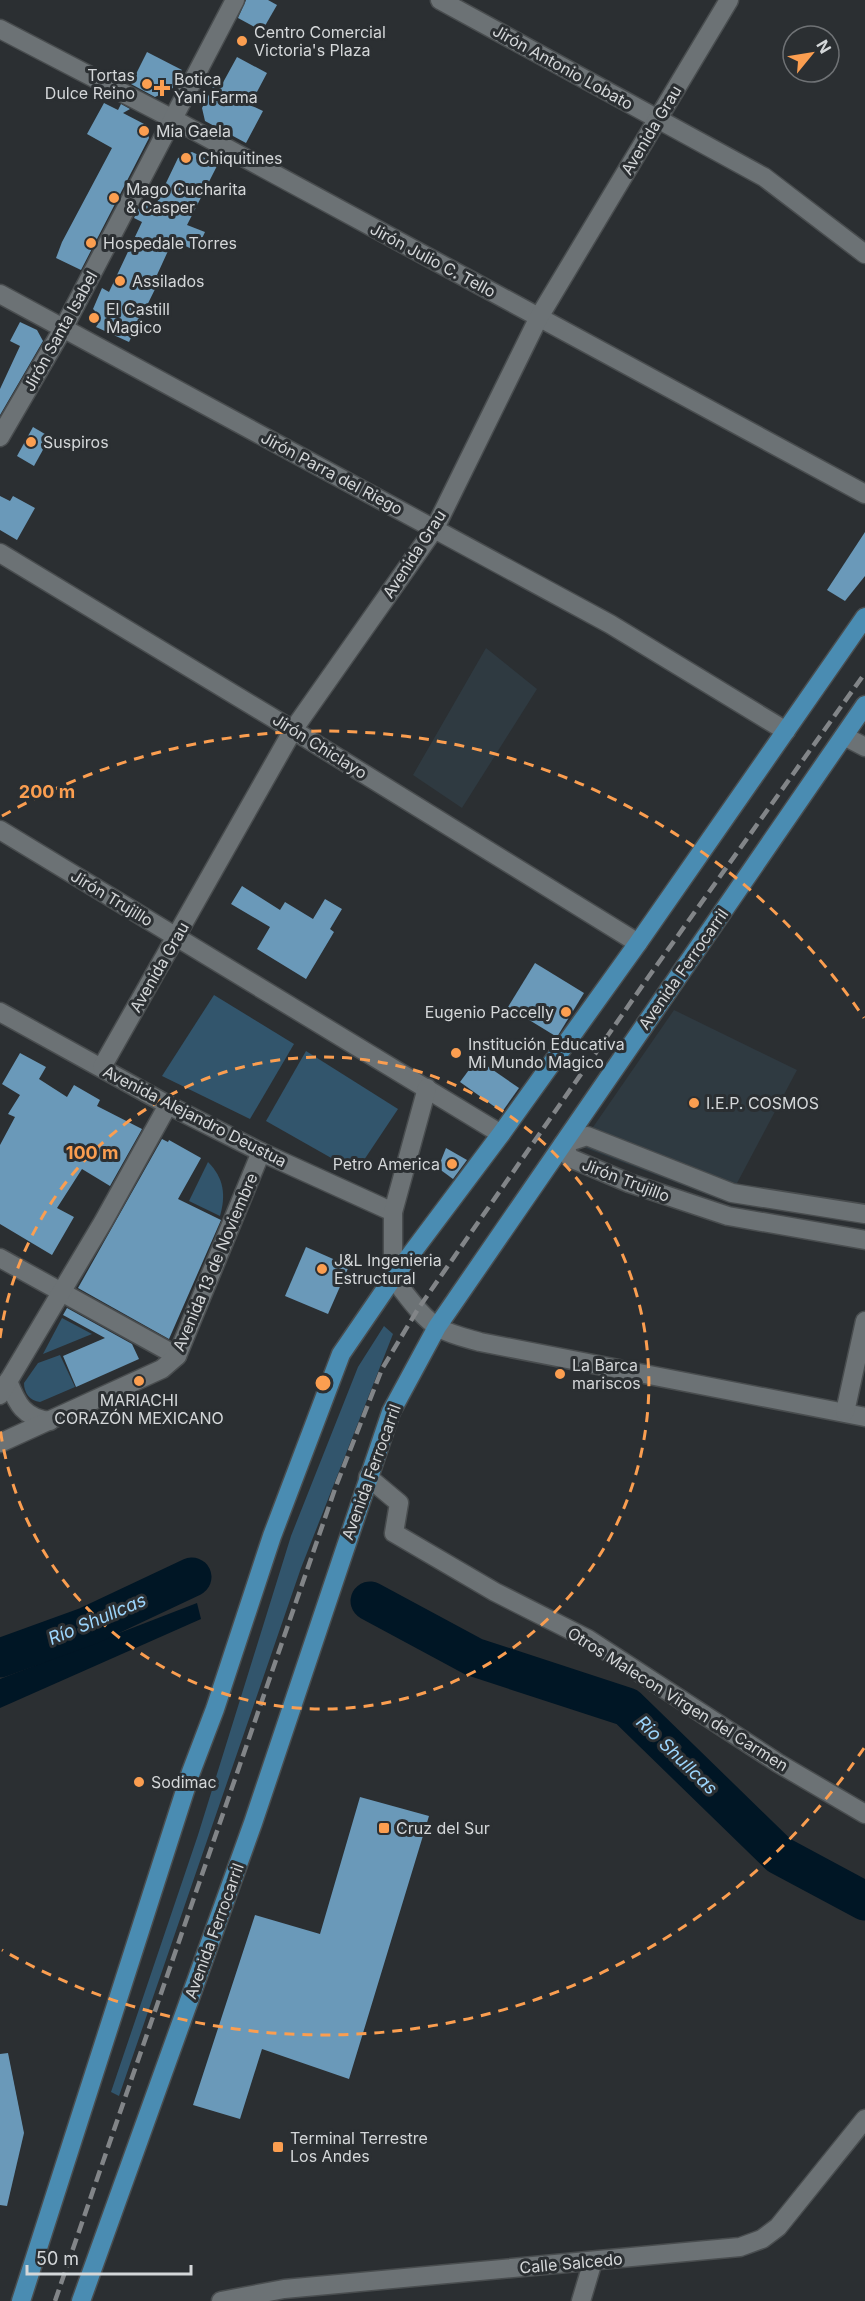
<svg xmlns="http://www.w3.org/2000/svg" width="865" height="2301" viewBox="0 0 865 2301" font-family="Inter,sans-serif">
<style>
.built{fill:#2f3a41}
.green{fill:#32556c}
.water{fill:#001625}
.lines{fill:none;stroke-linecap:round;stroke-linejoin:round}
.river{stroke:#001625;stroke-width:39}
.building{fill:#6a99b9}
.minor-casing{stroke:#494d4f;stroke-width:21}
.major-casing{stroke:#494d4f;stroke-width:21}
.minor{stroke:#6c7275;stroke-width:18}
.major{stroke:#4a8cb2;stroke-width:18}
.rail{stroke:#828588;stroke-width:4.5;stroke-dasharray:12 6;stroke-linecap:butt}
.ring{fill:none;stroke:#fb9e50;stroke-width:3;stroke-dasharray:10 8}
.poi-dot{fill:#fb9e50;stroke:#2b2f32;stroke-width:2}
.labels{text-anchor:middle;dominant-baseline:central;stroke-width:6;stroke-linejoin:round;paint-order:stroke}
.poi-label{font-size:16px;fill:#d4d7d9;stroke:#2b2f32;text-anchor:start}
.street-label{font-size:16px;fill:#d4d7d9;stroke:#2b2f32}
.water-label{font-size:18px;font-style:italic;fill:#9cd5fc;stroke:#2b2f32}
.centre{fill:#fb9e50;stroke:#2b2f32;stroke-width:3}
.ring-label{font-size:18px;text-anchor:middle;font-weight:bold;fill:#fb9e50;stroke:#2b2f32;stroke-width:6;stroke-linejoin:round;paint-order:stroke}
</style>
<rect width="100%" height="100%" fill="#2b2f32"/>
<g class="built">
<polygon points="486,648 537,689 462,808 413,775"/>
<polygon points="674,1010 797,1070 727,1202 580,1146"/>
</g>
<g class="green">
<polygon points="214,995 294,1044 250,1119 162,1076"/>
<polygon points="306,1051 398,1109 356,1172 266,1121"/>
<path d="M 208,1162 C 224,1178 226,1195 220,1216 L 189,1201 Z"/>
<polygon points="62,1318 92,1334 43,1354"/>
<polygon points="384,1326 393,1334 301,1568 119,2096 111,2092 198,1835 291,1536 358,1367"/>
<path d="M 60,1355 L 75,1387 L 40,1402 C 30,1401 24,1393 24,1383 L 38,1363 Z"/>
</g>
<polygon class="water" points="197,1603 201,1619 0,1708 0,1679"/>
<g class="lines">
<g class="river">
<polyline points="370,1601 474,1657 627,1707 779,1855 865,1901"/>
<polyline points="0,1658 88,1626 192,1577"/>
</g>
</g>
<g class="building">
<polygon points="246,0 268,0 277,5 262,31 238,18"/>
<polygon points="147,52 182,70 172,89 155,97 131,84"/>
<polygon points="237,57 267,73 250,105 263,111 246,143 205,121 202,108 214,85 220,88"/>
<polygon points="104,103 118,110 121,104 130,109 123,113 146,125 149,138 81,270 56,258 62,242 112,148 87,134"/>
<polygon points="192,152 218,164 187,225 205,232 196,251 173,240 157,275 161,277 129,342 96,327 98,324 90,321 95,311 93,309 102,288 109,292 142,222 134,218 142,202 154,208 178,158"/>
<polygon points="20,322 37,330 43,341 0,415 0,389 20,346 10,341"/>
<polygon points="33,427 50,437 34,466 17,456"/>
<polygon points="0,496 10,501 13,496 35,508 17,540 0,530"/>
<polygon points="865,532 865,576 845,601 827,590"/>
<polygon points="242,886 280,910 285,902 313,919 325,899 342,909 330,929 334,932 306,979 257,949 270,927 231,904"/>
<polygon points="535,963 584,993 557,1037 508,1007"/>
<polygon points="20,1053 46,1067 39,1079 67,1097 74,1085 100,1100 97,1106 142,1129 110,1186 82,1169 57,1208 74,1217 52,1255 0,1224 0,1145 15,1117 8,1114 20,1095 2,1084"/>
<polygon points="477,1059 519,1088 502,1112 460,1082"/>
<polygon points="162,1139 168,1142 169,1140 201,1158 178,1199 221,1220 169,1339 78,1288"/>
<polygon points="446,1148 467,1160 453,1179 438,1168"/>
<polygon points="306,1247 349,1266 328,1314 285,1296"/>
<polygon points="67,1308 132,1344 139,1359 76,1387 63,1356 105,1338 63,1315"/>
<polygon points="360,1797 429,1816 349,2079 262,2049 240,2119 193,2105 255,1915 320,1934"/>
<polygon points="8,2053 24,2133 7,2206 0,2205 0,2054"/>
</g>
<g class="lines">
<g class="minor-casing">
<g id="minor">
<polyline points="440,0 764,177 865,254"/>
<polyline points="0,29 173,119 865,494"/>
<polyline points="0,294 610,624 786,731"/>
<polyline points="0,437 64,327 235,0"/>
<polyline points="0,553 293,730 638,943"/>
<polyline points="844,736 865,747"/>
<polyline points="0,830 501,1134"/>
<polyline points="0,1012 168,1105 261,1152 393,1212"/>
<polyline points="102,1067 293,730 435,528 539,317 729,0"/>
<path d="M 427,1088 L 393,1212 L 393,1278 C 406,1294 421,1317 439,1328 C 452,1335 466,1338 480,1342 L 865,1417"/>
<polyline points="865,1214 732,1193 587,1136 563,1144 570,1158 629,1183 728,1216 865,1240"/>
<polyline points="0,1258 177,1356"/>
<path d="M 8,1381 C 17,1404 24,1418 50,1421"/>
<polyline points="0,1395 103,1222 168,1105"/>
<polyline points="845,1412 865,1321"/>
<polyline points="0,1443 162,1369 177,1356 261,1152"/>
<polyline points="368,1477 399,1503 394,1533 495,1592 588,1639 778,1763 865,1814"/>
<polyline points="221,2301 284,2289 740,2247 762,2239 778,2227 865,2119"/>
<polyline points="581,2301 593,2261"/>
</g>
</g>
<g class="major-casing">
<g id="major">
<polyline points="21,2301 191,1772 215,1709 272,1536 341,1354 393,1278 501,1134 638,943 865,617"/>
<polyline points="81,2301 253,1823 391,1412 437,1327 865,705"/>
</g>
</g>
<use href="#minor" class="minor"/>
<use href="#major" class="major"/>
<polyline class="rail" points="55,2301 336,1486 382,1369 418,1309 647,979 865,673"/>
</g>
<g class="ring">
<path d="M0 1338A326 326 0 1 1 0 1428"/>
<path d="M864 1748A652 652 0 0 1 2 1950M2 816A652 652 0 0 1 864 1018"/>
</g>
<g class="poi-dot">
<circle cx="242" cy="41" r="6"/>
<circle cx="147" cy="84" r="6"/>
<path d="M159 79h6v6h6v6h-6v6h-6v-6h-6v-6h6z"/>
<circle cx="144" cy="131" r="6"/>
<circle cx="186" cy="158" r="6"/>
<circle cx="114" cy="198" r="6"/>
<circle cx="91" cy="243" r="6"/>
<circle cx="120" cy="281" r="6"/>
<circle cx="94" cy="318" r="6"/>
<circle cx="31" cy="442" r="6"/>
<circle cx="566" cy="1012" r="6"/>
<circle cx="456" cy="1053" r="6"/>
<circle cx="694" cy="1103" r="6"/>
<circle cx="452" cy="1164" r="6"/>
<circle cx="322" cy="1269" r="6"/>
<circle cx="560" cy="1374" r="6"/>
<circle cx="139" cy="1381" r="6"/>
<circle cx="139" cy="1782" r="6"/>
<rect x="378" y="1822" width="12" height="12" rx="3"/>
<rect x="272" y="2141" width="12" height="12" rx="3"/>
</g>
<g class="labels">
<g class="poi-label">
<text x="254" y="32">Centro Comercial<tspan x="254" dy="18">Victoria's Plaza</tspan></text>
<text x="135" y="75" text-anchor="end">Tortas<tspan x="135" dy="18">Dulce Reino</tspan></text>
<text x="174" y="79">Botica<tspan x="174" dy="18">Yani Farma</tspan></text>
<text x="156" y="131">Mia Gaela</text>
<text x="198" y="158">Chiquitines</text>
<text x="126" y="189">Mago Cucharita<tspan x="126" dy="18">&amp; Casper</tspan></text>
<text x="103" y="243">Hospedale Torres</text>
<text x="132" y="281">Assilados</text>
<text x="106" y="309">El Castill<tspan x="106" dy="18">Magico</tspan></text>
<text x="43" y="442">Suspiros</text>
<text x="554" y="1012" text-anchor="end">Eugenio Paccelly</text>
<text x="468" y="1044">Institución Educativa<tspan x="468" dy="18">Mi Mundo Magico</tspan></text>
<text x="706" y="1103">I.E.P. COSMOS</text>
<text x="440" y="1164" text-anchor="end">Petro America</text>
<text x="334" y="1260">J&amp;L Ingenieria<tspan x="334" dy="18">Estructural</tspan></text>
<text x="572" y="1365">La Barca<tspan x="572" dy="18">mariscos</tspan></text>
<text x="139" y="1400" text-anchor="middle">MARIACHI<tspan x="139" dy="18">CORAZÓN MEXICANO</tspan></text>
<text x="151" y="1782">Sodimac</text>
<text x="396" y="1828">Cruz del Sur</text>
<text x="290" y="2138">Terminal Terrestre<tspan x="290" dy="18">Los Andes</tspan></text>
</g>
<g class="street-label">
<text transform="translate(563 67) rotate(29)">Jirón Antonio Lobato</text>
<text transform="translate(651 130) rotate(-59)">Avenida Grau</text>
<text transform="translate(433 260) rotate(28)">Jirón Julio C. Tello</text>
<text transform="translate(60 331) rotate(-61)">Jirón Santa Isabel</text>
<text transform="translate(332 473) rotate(28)">Jirón Parra del Riego</text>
<text transform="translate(414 554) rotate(-57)">Avenida Grau</text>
<text transform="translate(320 746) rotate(32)">Jirón Chiclayo</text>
<text transform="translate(112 898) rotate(31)">Jirón Trujillo</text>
<text transform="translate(159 967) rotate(-60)">Avenida Grau</text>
<text transform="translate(683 969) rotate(-55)">Avenida Ferrocarril</text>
<text transform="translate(195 1116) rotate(27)">Avenida Alejandro Deustua</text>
<text transform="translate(626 1180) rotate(21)">Jirón Trujillo</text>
<text transform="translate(215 1262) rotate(-67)">Avenida 13 de Noviembre</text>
<text transform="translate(371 1472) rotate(-70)">Avenida Ferrocarril</text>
<text transform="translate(678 1699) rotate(32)">Otros Malecon Virgen del Carmen</text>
<text transform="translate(214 1931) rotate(-70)">Avenida Ferrocarril</text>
<text transform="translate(571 2263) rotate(-5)">Calle Salcedo</text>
</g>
<g class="water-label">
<text transform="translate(97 1619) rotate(-23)">Río Shullcas</text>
<text transform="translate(677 1755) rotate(44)">Rio Shullcas</text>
</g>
</g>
<circle cx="323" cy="1383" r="9" class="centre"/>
<g class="ring-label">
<text x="47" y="798">200 m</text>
<text x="92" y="1159">100 m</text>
</g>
<g transform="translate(811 54) rotate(60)"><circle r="28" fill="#2b2f32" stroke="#6f7275" stroke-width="1.5"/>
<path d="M0-4.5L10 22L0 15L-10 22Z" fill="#fb9e50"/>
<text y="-9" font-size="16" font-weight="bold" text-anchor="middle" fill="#d4d7d9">N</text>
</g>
<path d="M27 2265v9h164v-9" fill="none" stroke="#d4d7d9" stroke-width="3"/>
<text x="36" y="2265" font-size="18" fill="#d4d7d9" stroke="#2b2f32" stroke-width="4.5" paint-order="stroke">50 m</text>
</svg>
